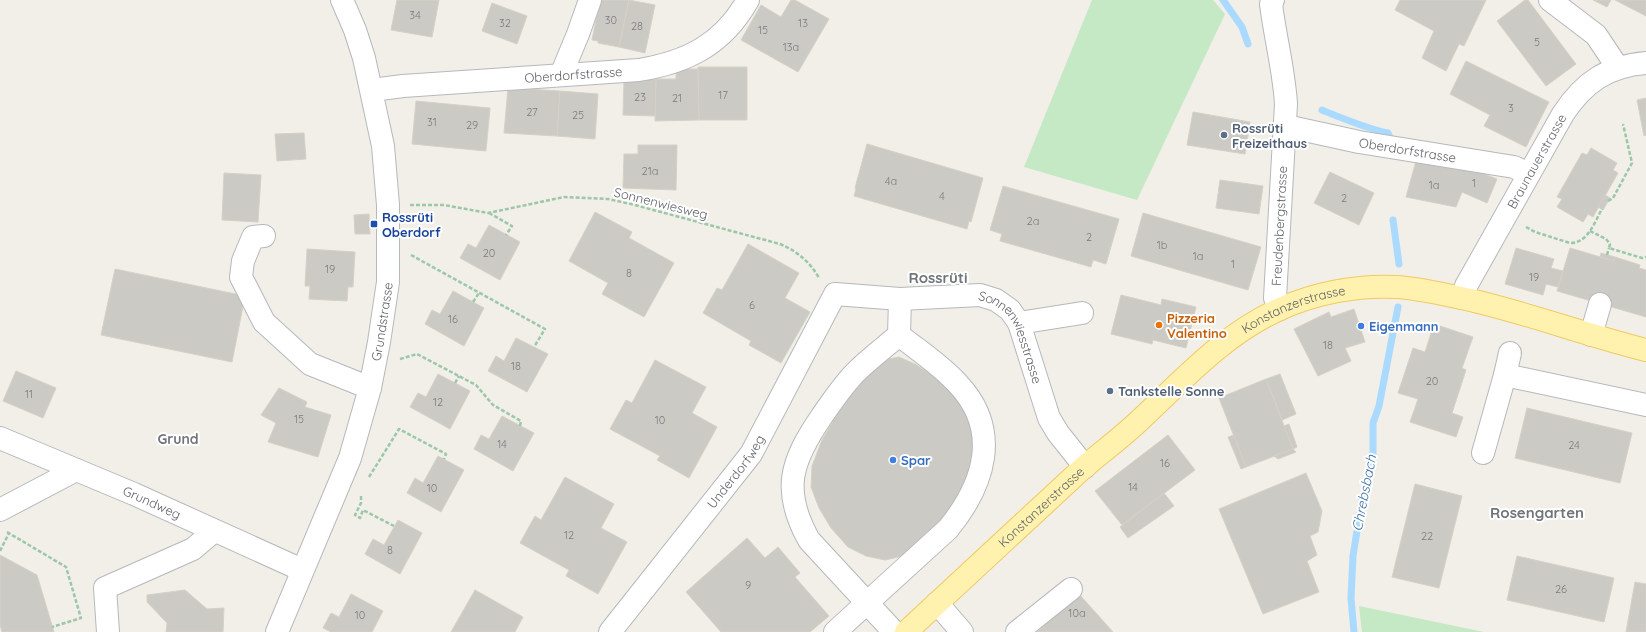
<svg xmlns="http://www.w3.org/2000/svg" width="1646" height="632" viewBox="0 0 1646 632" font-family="Quicksand,sans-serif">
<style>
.green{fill:#c5e8c5}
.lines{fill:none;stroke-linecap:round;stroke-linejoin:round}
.stream{stroke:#aadaff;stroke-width:7}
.building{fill:#cccac5;stroke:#d6d1c6}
.minor-casing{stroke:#b5b8bc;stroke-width:24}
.major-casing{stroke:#f2c960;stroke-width:24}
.path{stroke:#9cc7a9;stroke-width:2.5;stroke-dasharray:4 2;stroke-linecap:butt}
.minor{stroke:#fff;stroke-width:22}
.major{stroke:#fff2af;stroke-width:22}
.service-dot{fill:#5c6f8a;stroke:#fff;stroke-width:1.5}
.transit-dot{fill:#1a4fb4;stroke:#fff;stroke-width:1.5}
.food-dot{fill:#e8710a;stroke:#fff;stroke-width:1.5}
.shop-dot{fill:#3f7fe0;stroke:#fff;stroke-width:1.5}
.labels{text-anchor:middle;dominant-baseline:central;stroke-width:4;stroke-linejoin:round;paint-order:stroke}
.number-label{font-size:11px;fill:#7a7d7f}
.street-label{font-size:13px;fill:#5f6368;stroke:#fff}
.service-label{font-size:13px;font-weight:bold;fill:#4e5e75;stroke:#fff;text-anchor:start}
.transit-label{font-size:13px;font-weight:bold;fill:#164399;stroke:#fff;text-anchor:start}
.food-label{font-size:13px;font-weight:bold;fill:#c56008;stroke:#fff;text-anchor:start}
.shop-label{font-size:13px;font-weight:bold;fill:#366cbe;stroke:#fff;text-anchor:start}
.neighbourhood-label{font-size:14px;font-weight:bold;fill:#70757a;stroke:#fff}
.water-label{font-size:14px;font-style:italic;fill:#4174aa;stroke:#fff}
.quarter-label{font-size:15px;font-weight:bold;fill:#70757a;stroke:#fff}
</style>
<rect width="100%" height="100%" fill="#f1efe8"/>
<g class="green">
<polygon points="1092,0 1213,0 1225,14 1137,200 1024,167"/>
<polygon points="1359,606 1484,632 1362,632"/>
</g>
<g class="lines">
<g class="stream">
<polyline points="1223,0 1242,27 1248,44"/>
<path d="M 1322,110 C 1344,119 1365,128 1388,133 L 1389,135"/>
<polyline points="1393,220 1399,264"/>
<polyline points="1354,632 1351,598 1353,556 1361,506 1373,462 1373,423 1379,406 1398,307"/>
</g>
</g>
<g class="building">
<polygon points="397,0 439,0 432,37 391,30"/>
<polygon points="600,0 629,0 619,47 598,43 598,41 592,40"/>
<polygon points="629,0 655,5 645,53 619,47"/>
<polygon points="791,0 795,0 829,19 798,72 741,40 761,5 781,17"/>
<polygon points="1400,0 1486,0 1464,46 1459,44 1446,71 1422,58 1434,31 1395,10"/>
<polygon points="1525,0 1528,0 1576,64 1546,86 1497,21"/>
<polygon points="1593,0 1611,0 1607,7"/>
<polygon points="1615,0 1646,0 1646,16"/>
<polygon points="492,3 527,16 517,44 482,31"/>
<polygon points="1466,61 1549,102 1526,147 1484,126 1490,115 1450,94"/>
<polygon points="698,67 747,67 747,120 699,120"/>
<polygon points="676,69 698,69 699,120 655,121 656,79 676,79"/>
<polygon points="624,79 656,79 655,116 623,115"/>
<polygon points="508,88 560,91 557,136 504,133"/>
<polygon points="560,91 598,94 595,139 557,136"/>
<polygon points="1646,98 1646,135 1644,136 1637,100"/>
<polygon points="416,101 490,108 486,151 412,144"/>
<polygon points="1193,112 1250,122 1245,154 1187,145"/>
<polygon points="304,133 306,159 277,161 275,134"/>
<polygon points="867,144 983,178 971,222 969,221 967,229 854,196 856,189 855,188"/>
<polygon points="638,145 677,145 676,190 623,188 624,154 638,154"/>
<polygon points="1591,148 1617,163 1613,170 1618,173 1593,217 1588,214 1583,222 1557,207 1562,199 1557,197 1582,153 1587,155"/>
<polygon points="1416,161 1458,170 1461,165 1497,179 1487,203 1462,192 1456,207 1406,197"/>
<polygon points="1330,172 1374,193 1359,225 1314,203"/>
<polygon points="224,173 261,175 258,222 222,220"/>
<polygon points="1220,180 1263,186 1259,214 1216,208"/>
<polygon points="1003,186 1119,219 1106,264 1093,260 1091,267 1000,241 1002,234 990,230"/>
<polygon points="1605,195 1610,198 1603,210 1598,207"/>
<polygon points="595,212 632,232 629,238 674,263 644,317 602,294 608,283 569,261"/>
<polygon points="1143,213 1261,247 1248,290 1131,256"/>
<polygon points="369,214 370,234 355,234 354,215"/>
<polygon points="489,225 520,242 500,280 460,258 468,244 476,248"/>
<polygon points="748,244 799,273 785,298 810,312 781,363 749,345 751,341 703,313 717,288 722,290"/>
<polygon points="1516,248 1554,259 1551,268 1563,271 1558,287 1546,284 1543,295 1505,284"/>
<polygon points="1570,248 1614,261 1615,257 1640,265 1639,268 1646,270 1646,317 1557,291"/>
<polygon points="307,249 355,252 353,287 348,287 347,301 309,299 310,286 305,286"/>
<polygon points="1601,253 1615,257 1614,261 1600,257"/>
<polygon points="115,269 245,296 232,362 101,335"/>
<polygon points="453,291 484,308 464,346 425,324 432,310 440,314"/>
<polygon points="1121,295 1161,305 1162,299 1196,307 1186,348 1153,340 1152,344 1111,334"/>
<polygon points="1354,309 1365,342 1345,348 1351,361 1318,376 1294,329 1329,312 1331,317"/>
<polygon points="1434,324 1473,337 1462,368 1466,370 1452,413 1463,417 1456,437 1410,422 1418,399 1398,393 1413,348 1425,352"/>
<polygon points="516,338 548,354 527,392 488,371 496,356 504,361"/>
<polygon points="899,357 915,364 936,378 956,398 970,421 974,438 974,455 964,485 949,511 912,554 885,560 866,556 848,547 831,528 819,508 811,487 812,466 822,440 835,418 851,395 868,375 888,359"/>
<polygon points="655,360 706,387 692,413 717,427 689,478 657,460 660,456 610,429 626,400 632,403"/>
<polygon points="16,371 56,388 43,418 3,401"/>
<polygon points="438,374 470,391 450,429 410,407 418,393 426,397"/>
<polygon points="1280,374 1296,414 1282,420 1266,379"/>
<polygon points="1266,379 1293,449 1246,467 1219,398"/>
<polygon points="279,388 307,402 305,407 331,415 318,457 268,442 276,423 261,415"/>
<polygon points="1527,408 1632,433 1620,483 1515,458"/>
<polygon points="502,416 534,433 513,471 474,449 481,435 489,439"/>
<polygon points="1289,424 1297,447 1293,449 1284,426"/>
<polygon points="1168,435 1195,470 1122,525 1095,491"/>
<polygon points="1234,435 1246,467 1241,469 1228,437"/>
<polygon points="1293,449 1296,452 1278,459 1274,456"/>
<polygon points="438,456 464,470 441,512 407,493 415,478 423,483"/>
<polygon points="1306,473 1322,511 1318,532 1310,536 1317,555 1307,561 1319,592 1263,614 1219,509"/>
<polygon points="565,477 614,504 601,528 627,542 598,594 566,576 569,570 520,543 535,516 541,520"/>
<polygon points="1415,484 1462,496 1439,588 1392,577"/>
<polygon points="1164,493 1174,506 1128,538 1120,527"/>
<polygon points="398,520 422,533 400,574 365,554 373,539 384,545"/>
<polygon points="747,538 765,558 778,547 800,573 795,577 829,616 810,632 721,632 686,592"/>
<polygon points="0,555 37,575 54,632 2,632 0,625"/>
<polygon points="1517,556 1614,578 1604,622 1507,600"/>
<polygon points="1635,582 1646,584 1646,632 1626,632"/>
<polygon points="185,590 207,609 224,608 223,632 166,632 167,623 147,602 147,595"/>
<polygon points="475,590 523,617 515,632 451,632"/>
<polygon points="351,594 383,611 372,632 331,632 323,628 331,613 339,617"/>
<polygon points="1079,594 1113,632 1037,632"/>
</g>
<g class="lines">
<g class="minor-casing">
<g id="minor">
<path d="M 1273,0 L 1271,4 C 1275,37 1284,70 1286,104 L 1275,298 L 1280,309"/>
<polyline points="1550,0 1596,35 1618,68"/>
<polyline points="561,75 578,34 590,0"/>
<path id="s1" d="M 372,90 L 403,86 L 639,70 C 688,62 723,44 748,0"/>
<path id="s2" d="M 1286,126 L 1359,142 L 1514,167 L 1529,174"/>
<polyline points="264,236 253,237 243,261 241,277 264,322 310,364 370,388"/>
<path id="s3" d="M 1462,298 L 1466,286 L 1563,114 C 1584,82 1608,66 1646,63"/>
<polyline points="1019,323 1082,313"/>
<polyline points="1591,335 1600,304"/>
<polyline points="1505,375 1510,353"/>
<path id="s4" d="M 0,438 L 134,494 L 302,570"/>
<polyline points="1483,453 1505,375 1646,405"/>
<polyline points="0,510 76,470"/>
<polyline points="937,603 962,632"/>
<polyline points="108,632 105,588 193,549 214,531"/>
<path id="s5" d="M 277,632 L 350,458 L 370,388 L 379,342 L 388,282 L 388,205 L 383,146 L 364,58 L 355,30 L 342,0"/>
<path id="s6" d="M 610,632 L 751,454 L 835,294 L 900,299 L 980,295 L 996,300 L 1010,310 L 1019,323 L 1049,418 L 1058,433 L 1085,467"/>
<path d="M 835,632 L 948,529 C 984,485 1002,431 958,384 C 941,365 919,351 899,335"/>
<path d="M 894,632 L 809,540 C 781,490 791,461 822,416 C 833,400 845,382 859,369 C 872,357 886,346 899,335 L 900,299"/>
<polyline points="1017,632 1071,589"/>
</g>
</g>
<g class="major-casing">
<g id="major">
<path id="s7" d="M 906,632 C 965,577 1024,522 1083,468 C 1102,452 1122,437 1140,420 C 1184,379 1224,334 1280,309 C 1315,293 1357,285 1396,287 C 1415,288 1433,292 1452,296 C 1518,309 1581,334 1646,350"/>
</g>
</g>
<g class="path">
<polyline points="1608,201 1613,198 1632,163 1623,124"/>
<path d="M 410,205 L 444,205 L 488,213 L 564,197 L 608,199 L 631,204 L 780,244 C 797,251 810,262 819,278"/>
<polyline points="489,213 512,226 506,235"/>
<path d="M 1526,227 L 1535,232 L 1570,243 C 1588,243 1594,223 1602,209"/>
<polyline points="1590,231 1606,239 1610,244 1609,248 1642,258 1646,257"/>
<polyline points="411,255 545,329 534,347"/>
<polyline points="1607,255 1609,248"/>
<polyline points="473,302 479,293"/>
<polyline points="400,359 417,354 476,385 493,405 521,421 520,426"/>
<polyline points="455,383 459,376"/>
<polyline points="369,477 399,429 446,454 444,459"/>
<polyline points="361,496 361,503 355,515 360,518 363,510 394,526"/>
<polyline points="7,532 66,567 81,618 52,627"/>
<polyline points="0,551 9,533"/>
</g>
<use href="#minor" class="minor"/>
<use href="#major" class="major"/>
</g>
<g class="service-dot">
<circle cx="1224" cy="135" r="4"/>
<circle cx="1110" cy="391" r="4"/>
</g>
<rect class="transit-dot" x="370" y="220" width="8" height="8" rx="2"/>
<circle class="food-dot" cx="1159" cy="325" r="4"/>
<g class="shop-dot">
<circle cx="1361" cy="326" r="4"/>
<circle cx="893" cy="460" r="4"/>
</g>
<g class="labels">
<g class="number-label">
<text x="415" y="15">34</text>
<text x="611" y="20">30</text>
<text x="505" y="23">32</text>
<text x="803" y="23">13</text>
<text x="637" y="26">28</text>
<text x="763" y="30">15</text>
<text x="1537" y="42">5</text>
<text x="791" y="47">13a</text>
<text x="723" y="95">17</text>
<text x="640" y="97">23</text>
<text x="677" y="98">21</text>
<text x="1511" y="108">3</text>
<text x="532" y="112">27</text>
<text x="578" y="115">25</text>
<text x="432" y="122">31</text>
<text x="472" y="125">29</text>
<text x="650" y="171">21a</text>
<text x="891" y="181">4a</text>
<text x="1474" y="183">1</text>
<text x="1434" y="185">1a</text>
<text x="942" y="196">4</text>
<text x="1344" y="198">2</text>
<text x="1033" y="221">2a</text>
<text x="1089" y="237">2</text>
<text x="1162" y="245">1b</text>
<text x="489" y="253">20</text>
<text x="1198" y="256">1a</text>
<text x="1233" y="264">1</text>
<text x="330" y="269">19</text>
<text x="629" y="273">8</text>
<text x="1534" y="277">19</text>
<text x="752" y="305">6</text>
<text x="453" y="319">16</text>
<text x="1328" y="345">18</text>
<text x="516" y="366">18</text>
<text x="1432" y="381">20</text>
<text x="29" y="394">11</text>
<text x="438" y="402">12</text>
<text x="299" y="419">15</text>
<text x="660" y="420">10</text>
<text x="502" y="444">14</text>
<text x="1574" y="445">24</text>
<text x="1165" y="463">16</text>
<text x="1133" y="487">14</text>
<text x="432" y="488">10</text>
<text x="569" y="535">12</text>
<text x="1427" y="536">22</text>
<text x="390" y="550">8</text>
<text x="748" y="585">9</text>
<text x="1561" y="589">26</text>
<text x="1077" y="613">10a</text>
<text x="360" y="615">10</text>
</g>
<g class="street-label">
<text stroke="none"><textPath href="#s1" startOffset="202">Oberdorfstrasse</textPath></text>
<text stroke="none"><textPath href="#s2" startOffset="124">Oberdorfstrasse</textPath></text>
<text stroke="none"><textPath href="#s3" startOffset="156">Braunauerstrasse</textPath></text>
<text transform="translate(661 203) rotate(14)">Sonnenwiesweg</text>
<text transform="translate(1279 226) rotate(-87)">Freudenbergstrasse</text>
<text stroke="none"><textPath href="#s7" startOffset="508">Konstanzerstrasse</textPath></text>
<text stroke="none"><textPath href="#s5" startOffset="329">Grundstrasse</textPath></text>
<text stroke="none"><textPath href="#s6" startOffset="609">Sonnenwiesstrasse</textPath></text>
<text stroke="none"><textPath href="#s6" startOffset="204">Underdorfweg</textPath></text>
<text stroke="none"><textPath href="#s4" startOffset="165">Grundweg</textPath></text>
<text stroke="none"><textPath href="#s7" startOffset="184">Konstanzerstrasse</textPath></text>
</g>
<g class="service-label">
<text x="1232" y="128">Rossrüti<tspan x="1232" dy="15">Freizeithaus</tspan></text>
<text x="1118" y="391">Tankstelle Sonne</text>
</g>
<g class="transit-label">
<text x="382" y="217">Rossrüti<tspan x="382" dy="15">Oberdorf</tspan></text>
</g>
<g class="food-label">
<text x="1167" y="318">Pizzeria<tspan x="1167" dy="15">Valentino</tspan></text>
</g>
<g class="shop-label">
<text x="1369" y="326">Eigenmann</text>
<text x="901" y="460">Spar</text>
</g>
<g class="neighbourhood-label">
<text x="178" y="439">Grund</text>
</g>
<g class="water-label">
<text transform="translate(1364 493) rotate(-79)">Chrebsbach</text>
</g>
<g class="quarter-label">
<text x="938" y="277">Rossrüti</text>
<text x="1537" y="512">Rosengarten</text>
</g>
</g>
</svg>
